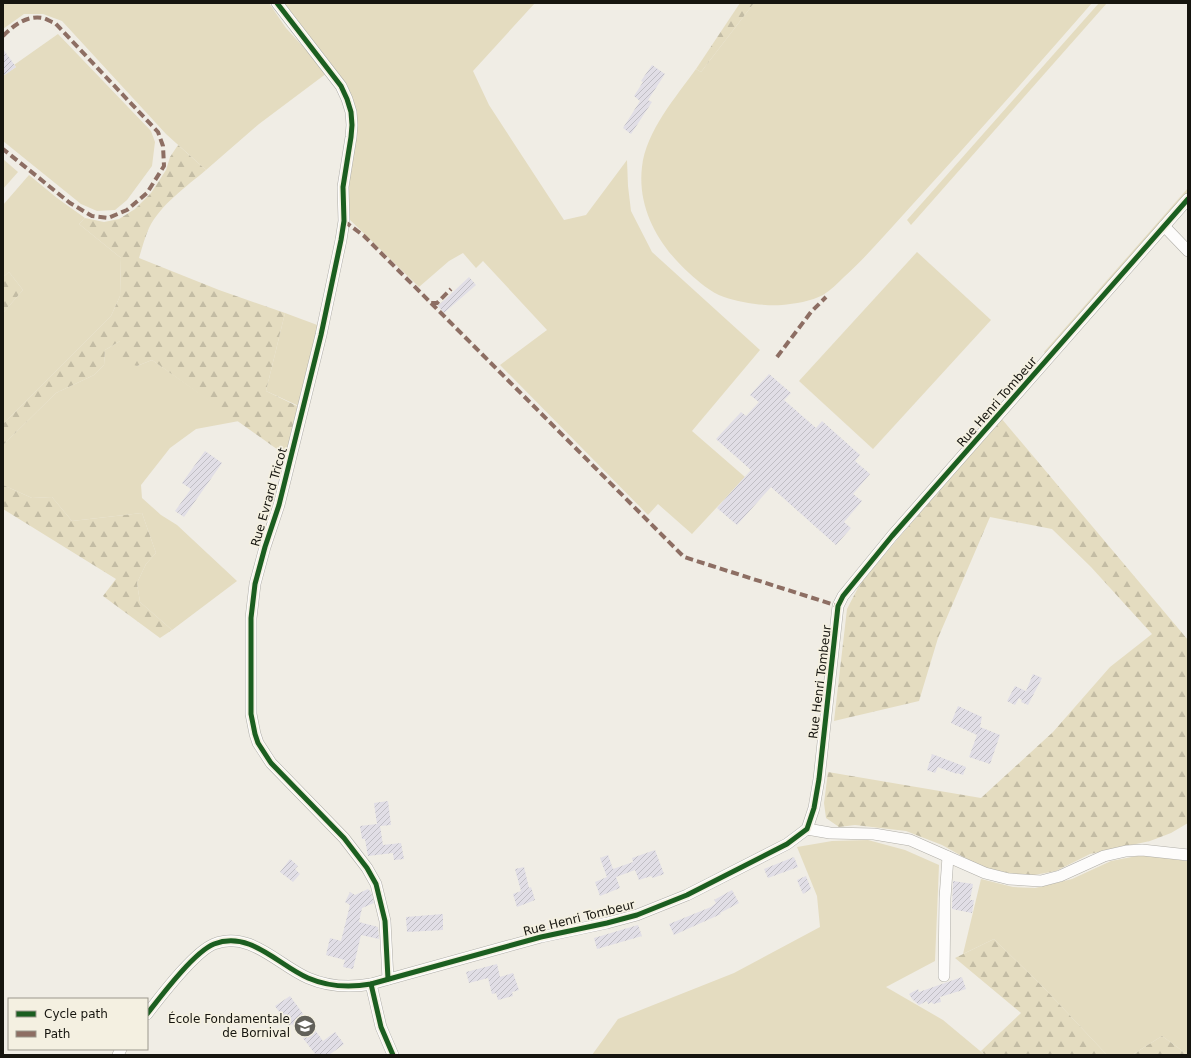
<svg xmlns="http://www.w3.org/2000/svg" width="1191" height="1058" viewBox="0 0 1191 1058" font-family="'DejaVu Sans',sans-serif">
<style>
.green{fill:#e4dcc0}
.forest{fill:url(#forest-firs)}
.building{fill:url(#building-hatch)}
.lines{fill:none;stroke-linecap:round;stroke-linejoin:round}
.street-casing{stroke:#b0aea8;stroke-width:12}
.street{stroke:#fdfcfb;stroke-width:11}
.quiet{stroke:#8d6e63;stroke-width:4;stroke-dasharray:8 4;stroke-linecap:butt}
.cycleway-casing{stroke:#f4f0e1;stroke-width:8}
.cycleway{stroke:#1b5e20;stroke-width:5}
.labels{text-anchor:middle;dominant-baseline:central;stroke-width:3.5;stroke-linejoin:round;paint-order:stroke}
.street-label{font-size:12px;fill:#16150f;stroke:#f4f0e1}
.poi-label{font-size:12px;fill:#16150f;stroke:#f4f0e1;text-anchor:end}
</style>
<defs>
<pattern id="forest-firs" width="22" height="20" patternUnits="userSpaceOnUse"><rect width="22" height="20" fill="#e4dcc0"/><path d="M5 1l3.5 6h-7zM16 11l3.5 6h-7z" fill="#c3bca4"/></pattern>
<pattern id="building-hatch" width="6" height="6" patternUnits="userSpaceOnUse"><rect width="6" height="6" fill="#e1dee6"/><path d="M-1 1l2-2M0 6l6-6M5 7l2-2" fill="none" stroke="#c0bec4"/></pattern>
</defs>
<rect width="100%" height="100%" fill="#f0ede5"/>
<g class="green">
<polygon points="3,3 269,3 286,28 327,73 259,124 206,170 166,134 62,21 43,14 24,14 3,29"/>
<polygon points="281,3 535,3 473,71 489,105 564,220 586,215 627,160 628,186 631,211 652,252 760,350 692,431 745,477 692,534 658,504 648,515 500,365 547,330 483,261 476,268 463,253 449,261 419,287 346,216 355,110"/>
<path d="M 754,3 L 1092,3 C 1030,74 967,145 903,215 C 884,236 865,258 844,277 C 837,284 831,290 823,295 C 812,301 794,304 782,305 C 763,306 741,303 724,297 C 710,292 699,282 689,273 C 659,246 637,208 642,167 C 646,131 676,97 696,69 L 701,72 Z"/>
<polygon points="1099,3 1107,3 911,225 907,220"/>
<polygon points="58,34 151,131 155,142 152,166 127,200 115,210 97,211 81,204 3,141 3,76 16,67 14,65"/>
<polygon points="3,159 18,172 3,189"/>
<polygon points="29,175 57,198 85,218 79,224 121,258 120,296 111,316 3,424 3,313 23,290 9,272 3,277 3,205"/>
<polygon points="1188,188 1188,193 1047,355 1044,352"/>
<polygon points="917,252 991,320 873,449 799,381"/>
<polygon points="285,313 320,326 301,407 266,391"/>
<polygon points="120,341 137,366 152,360 239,421 196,429 170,448 141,485 142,498 161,515 177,525 237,581 172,630 140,602 137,583 146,564 156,553 142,513 72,521 52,497 32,498 3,485 3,445 56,393 94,375 104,365 105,350"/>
<polygon points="868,840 905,850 939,865 935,961 886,987 943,1020 985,1055 592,1055 618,1019 734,973 820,927 817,896 797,847 832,841"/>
<polygon points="1142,855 1188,861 1188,1055 1162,1036 1132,1055 1107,1055 1045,989 994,939 963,954 981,879 1013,887 1035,888 1072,879 1111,861"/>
</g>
<g class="forest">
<polygon points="740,3 754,3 701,72 696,69"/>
<path d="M 178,145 L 206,170 C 186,187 161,204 149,228 C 145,237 142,248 139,258 L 219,290 L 285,313 L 266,391 L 301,408 L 288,457 L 152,360 L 137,366 L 116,359 L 120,341 L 105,350 L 104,365 L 94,375 L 56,393 L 3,445 L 3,424 L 111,316 L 120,296 L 121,258 L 79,224 L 85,218 L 104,222 L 119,219 L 135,209 L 151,193 L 166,170 L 170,157 Z"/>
<polygon points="9,272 23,290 3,313 3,277"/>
<polygon points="1001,418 1188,640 1188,823 1171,833 1150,841 1090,854 1056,871 1029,876 987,870 942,845 906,831 855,825 839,827 826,818 824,803 828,772 981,798 1053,732 1110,667 1152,634 1091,567 1052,529 990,517 938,638 919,701 834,721 847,609 861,582"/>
<polygon points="3,485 32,498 52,497 72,521 142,513 156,553 146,564 137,583 140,602 172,630 160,638 103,596 116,579 3,509"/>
<polygon points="994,939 1045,989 1107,1055 985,1055 981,1051 1021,1013 955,958"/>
<polygon points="1162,1036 1188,1055 1132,1055"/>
</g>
<g class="building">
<polygon points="3,49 16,67 3,76"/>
<polygon points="652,65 665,74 648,100 652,102 631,134 623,128 640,101 634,96 643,82 641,81"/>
<polygon points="469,277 476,285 444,313 438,306"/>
<polygon points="769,374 791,393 784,400 816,428 822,421 860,455 855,461 870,474 853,494 862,501 844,522 851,528 836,545 771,487 737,525 717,508 751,470 716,439 741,412 746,416 759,402 750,395"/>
<polygon points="205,451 222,463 184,517 175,511 191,489 182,483"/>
<polygon points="1033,674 1042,678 1028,705 1021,702 1022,700 1019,698 1015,705 1007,701 1015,686 1026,691"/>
<polygon points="958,706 982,717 980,727 1000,735 990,764 969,757 977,735 951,723"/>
<polygon points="932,754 966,767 963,775 957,773 957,774 938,767 935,773 927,770"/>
<polygon points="388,801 391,825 380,826 383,845 401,843 404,859 394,860 393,853 368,856 365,839 362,839 360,826 377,824 374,803"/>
<polygon points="655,850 664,874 653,878 651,876 639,880 635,870 616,877 620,888 600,896 595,882 607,877 600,858 608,855 613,869 633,862 632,858"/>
<polygon points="794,857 798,867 768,878 764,869"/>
<polygon points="290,859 298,866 295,869 300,874 293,882 280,872"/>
<polygon points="524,867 529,888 531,887 535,900 517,907 513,894 521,891 515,869"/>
<polygon points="806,876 811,889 803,894 797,880"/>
<polygon points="953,881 973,884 970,900 974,900 972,913 952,909"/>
<polygon points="368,889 371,892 374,903 362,908 359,922 378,927 379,939 361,935 353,969 343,967 345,960 326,955 330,938 341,941 350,905 345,902 350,892 355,895"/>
<polygon points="732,890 739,903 720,913 721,914 674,935 669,924 711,907 716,903 714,900"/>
<polygon points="443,914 443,930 407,932 406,917"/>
<polygon points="638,925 642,936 597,949 594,938"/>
<polygon points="497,964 500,977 513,973 519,990 512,992 513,996 498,1000 496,993 492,994 488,978 469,983 466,972"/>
<polygon points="962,977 966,989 940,997 941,1002 933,1004 932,1002 928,1004 927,1001 919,1005 912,999 909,994 918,989 919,992"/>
<polygon points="290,996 323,1041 335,1032 344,1044 329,1055 316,1055 292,1024 289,1026 275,1006"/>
</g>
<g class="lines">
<g class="street-casing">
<g id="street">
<polyline points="277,3 341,86 347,99 351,112 352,125 351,137 343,187 344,221 341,240 321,335 279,505 265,547 255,584 251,618 251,714 255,734 258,743 271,763 344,838 367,868 376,884 385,921 388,979"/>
<polyline points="1164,226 1188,251"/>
<polyline points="807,829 830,833 874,834 910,840 985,873 1009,879 1041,881 1060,876 1104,856 1126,851 1142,850 1188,855"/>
<polyline points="944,976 945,898 948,857"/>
<polyline points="371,984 381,1027 393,1055"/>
<path d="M 147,1014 C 161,996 194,952 214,944 C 250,930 278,965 308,978 C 329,987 349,988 371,984 L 541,937 L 607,923 L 637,915 L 687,895 L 787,844 L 807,829 L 814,808 L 819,779 L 838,606 L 843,596 L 892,536 L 1188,199"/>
<polyline points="118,1055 121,1049"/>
</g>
</g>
<use href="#street" class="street"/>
<g class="quiet">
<path d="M 3,36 C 14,25 27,15 43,18 C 47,19 51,22 55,23 L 158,132 L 163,146 L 164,166 L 147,193 L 127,210 L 108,218 L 92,216 L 70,203 L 3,149"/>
<polyline points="344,221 364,236 431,303 437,303 451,289"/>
<polyline points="431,303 684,557 838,606"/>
<polyline points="777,357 811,312 826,297"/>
</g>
<g class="cycleway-casing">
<g id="cycleway">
<polyline points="277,3 341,86 347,99 351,112 352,125 351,137 343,187 344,221 341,240 321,335 279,505 265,547 255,584 251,618 251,714 255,734 258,743 271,763 344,838 367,868 376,884 385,921 388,979"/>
<polyline points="371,984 381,1027 393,1055"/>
<path d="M 147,1014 C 161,996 194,952 214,944 C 250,930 278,965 308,978 C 329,987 349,988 371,984 L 541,937 L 607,923 L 637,915 L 687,895 L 787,844 L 807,829 L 814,808 L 819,779 L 838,606 L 843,596 L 892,536 L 1188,199"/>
</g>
</g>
<use href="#cycleway" class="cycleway"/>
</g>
<defs>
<g id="school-disc" transform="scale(1.15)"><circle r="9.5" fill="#62615a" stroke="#f4f0e1"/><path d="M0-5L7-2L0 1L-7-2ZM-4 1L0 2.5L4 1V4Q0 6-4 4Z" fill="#fff"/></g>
</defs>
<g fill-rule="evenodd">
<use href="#school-disc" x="305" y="1026"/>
</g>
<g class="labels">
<g class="street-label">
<text transform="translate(997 402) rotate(-49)">Rue Henri Tombeur</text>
<text transform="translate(269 497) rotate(-74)">Rue Evrard Tricot</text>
<text transform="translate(820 682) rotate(-83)">Rue Henri Tombeur</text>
<text transform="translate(579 918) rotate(-14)">Rue Henri Tombeur</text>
</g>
<g class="poi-label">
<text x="290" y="1019">École Fondamentale<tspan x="290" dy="14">de Bornival</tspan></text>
</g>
</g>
<rect width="1191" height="1058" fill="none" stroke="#16150f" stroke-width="8"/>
<rect x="8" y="998" width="140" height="52" fill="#f4f0e1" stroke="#9b988d"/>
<rect x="16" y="1011" width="20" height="6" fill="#1b5e20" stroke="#9b988d"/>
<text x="44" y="1018" font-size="12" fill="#16150f">Cycle path</text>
<rect x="16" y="1031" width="20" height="6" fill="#8d6e63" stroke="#9b988d"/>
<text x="44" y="1038" font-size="12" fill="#16150f">Path</text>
</svg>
